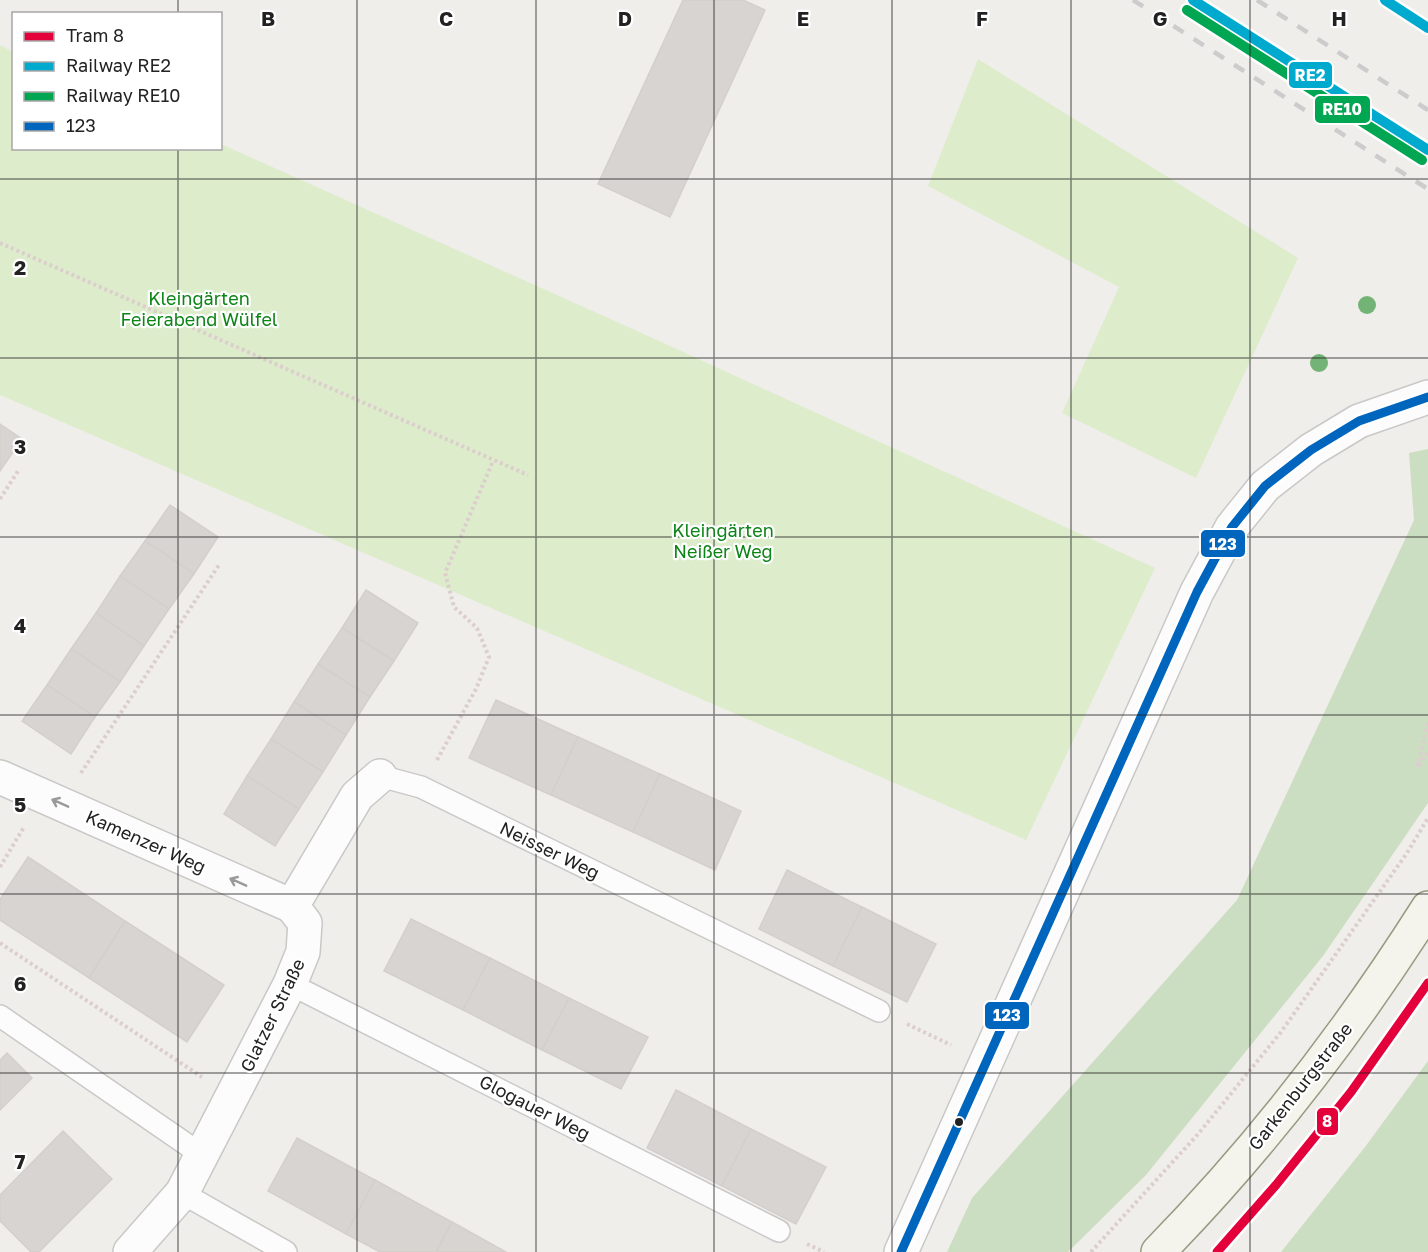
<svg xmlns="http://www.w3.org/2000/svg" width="1428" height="1252" viewBox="0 0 1428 1252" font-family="'Golos Text',sans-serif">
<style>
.grass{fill:#ddeccb}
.forest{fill:#cbdec1}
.building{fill:#d7d4d2;stroke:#d3d0cc;stroke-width:1.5}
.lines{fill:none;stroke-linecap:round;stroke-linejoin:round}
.service-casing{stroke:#c9c8c7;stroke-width:24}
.minor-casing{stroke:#c9c8c7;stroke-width:36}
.tertiary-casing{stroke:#c9c8c7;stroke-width:36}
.secondary-casing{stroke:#999a82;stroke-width:36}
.path{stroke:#dccecd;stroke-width:4;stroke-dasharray:3 3;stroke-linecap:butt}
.service{stroke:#fdfcfc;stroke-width:21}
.minor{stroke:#fdfcfc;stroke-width:33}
.tertiary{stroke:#fdfcfc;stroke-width:33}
.secondary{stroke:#f4f4ed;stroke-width:33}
.rail{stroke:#ccc;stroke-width:4.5;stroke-dasharray:12 12;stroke-linecap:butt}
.bus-1-casing{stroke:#fff;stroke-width:14}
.bus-1{stroke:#0065bd;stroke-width:9}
.rail-1-casing{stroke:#fff;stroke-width:15}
.rail-2-casing{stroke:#fff;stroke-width:15}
.rail-1{stroke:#00a9ce;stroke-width:10}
.rail-2{stroke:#00a651;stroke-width:10}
.tram-1-casing{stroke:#fff;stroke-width:14}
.tram-1{stroke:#e4003a;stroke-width:9}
.tree{fill:#73b476}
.oneway{stroke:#9a9a9a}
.grid{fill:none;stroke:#222;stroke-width:1.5;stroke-opacity:0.55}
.bus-dot{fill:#222;stroke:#fff;stroke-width:2}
.labels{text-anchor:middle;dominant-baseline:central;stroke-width:4.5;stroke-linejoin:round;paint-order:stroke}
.park-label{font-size:18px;fill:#0c8416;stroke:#fff}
.street-label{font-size:18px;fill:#222;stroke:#fff}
.grid-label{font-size:20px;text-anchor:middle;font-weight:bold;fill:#222;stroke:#fff;stroke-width:4.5;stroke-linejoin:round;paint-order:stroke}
.line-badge{stroke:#fff;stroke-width:2}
.badge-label{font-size:16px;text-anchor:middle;font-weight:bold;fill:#fff}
</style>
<rect width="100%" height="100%" fill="#f0eeeb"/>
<g class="grass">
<polygon points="0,45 13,52 14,148 220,148 221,144 646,335 1155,568 1026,840 0,395"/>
<polygon points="978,59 1298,258 1196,478 1062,413 1119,287 928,186"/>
</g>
<g class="forest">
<polygon points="1428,449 1428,803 1323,956 1146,1175 1068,1252 947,1252 972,1198 1237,900 1414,520 1409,453"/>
<polygon points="1428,1061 1428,1252 1281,1252 1365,1147"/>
</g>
<g class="building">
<polygon points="683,0 743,0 765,10 670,217 598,184"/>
<polygon points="0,424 22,439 0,471"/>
<polygon points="170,505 218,537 194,574 145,541"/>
<polygon points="145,541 194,574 169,609 120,576"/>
<polygon points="120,576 169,609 144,646 96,613"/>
<polygon points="366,590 418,623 394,661 342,628"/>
<polygon points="96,613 144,646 120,682 71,649"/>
<polygon points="342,628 394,661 370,697 318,664"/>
<polygon points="71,649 120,682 95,717 47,685"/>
<polygon points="318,664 370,697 346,735 294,702"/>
<polygon points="47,685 95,717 71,754 22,721"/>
<polygon points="496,700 578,737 551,795 469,758"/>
<polygon points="294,702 346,735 323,772 271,739"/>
<polygon points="578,737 660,774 633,832 551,795"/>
<polygon points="271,739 323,772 299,809 247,776"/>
<polygon points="660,774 741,811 715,870 633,832"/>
<polygon points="247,776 299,809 275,846 224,814"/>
<polygon points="28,857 125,921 89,978 0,920 0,899"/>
<polygon points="787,870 862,907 833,966 759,929"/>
<polygon points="862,907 936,944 907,1002 833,966"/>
<polygon points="411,919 490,958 463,1010 384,971"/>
<polygon points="125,921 224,985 187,1042 89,978"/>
<polygon points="490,958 569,998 542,1050 463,1010"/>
<polygon points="569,998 648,1037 621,1089 542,1050"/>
<polygon points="7,1053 32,1078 0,1110 0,1060"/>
<polygon points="676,1090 751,1129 722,1186 647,1148"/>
<polygon points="751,1129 826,1167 796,1224 722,1186"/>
<polygon points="63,1131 112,1179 39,1252 31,1252 0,1221 0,1195"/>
<polygon points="297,1138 375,1180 346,1234 268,1191"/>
<polygon points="375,1180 452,1222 436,1252 380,1252 346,1234"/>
<polygon points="452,1222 506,1252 436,1252"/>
</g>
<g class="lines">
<g class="service-casing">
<g id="service">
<polyline points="380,776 421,787 879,1011"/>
<polyline points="290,984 779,1231"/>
<polyline points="0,1016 202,1155"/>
<polyline points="182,1193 286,1252"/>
</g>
</g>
<g class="minor-casing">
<g id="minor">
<polyline points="0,777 292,906"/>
<polyline points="130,1252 182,1193 290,984 303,952 305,923 292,906 357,796 380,776"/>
</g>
</g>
<g class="tertiary-casing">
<polyline id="tertiary" points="901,1252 1197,592 1232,527 1265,486 1311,450 1359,421 1428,397"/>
</g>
<g class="secondary-casing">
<path id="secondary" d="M 1158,1252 C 1260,1148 1350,1031 1428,908"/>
</g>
<g class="path">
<polyline points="0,243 528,475"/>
<polyline points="0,499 18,471"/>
<polyline points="1428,723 1417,767 1428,753"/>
<polyline points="437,760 476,689 489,657 477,628 454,607 445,573 493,461"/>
<polyline points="81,773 219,565"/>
<polyline points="0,867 24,827"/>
<polyline points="0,943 202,1077"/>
<polyline points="907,1024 951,1045"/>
<polyline points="807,1244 824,1252"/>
<polyline points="1091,1252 1199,1133 1281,1032 1407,853 1428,818"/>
</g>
<use href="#service" class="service"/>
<use href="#minor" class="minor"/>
<use href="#tertiary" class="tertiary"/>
<use href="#secondary" class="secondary"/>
<g class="rail">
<polyline points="1133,0 1428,189"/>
<polyline points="1257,0 1428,110"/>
</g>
<g class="bus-1-casing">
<polyline id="bus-1" points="901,1252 1197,592 1232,527 1265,486 1311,450 1359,421 1428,397"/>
</g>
<use href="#bus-1" class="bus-1"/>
<g class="rail-1-casing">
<g id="rail-1">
<polyline points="1193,0 1428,150"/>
<polyline points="1385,0 1428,28"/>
</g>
</g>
<g class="rail-2-casing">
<polyline id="rail-2" points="1187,10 1422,160"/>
</g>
<use href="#rail-1" class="rail-1"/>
<use href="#rail-2" class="rail-2"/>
<g class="tram-1-casing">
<polyline id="tram-1" points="1217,1252 1276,1185 1351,1092 1428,983"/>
</g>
<use href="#tram-1" class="tram-1"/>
</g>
<g class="tree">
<circle cx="1367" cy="305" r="9"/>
<circle cx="1319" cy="363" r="9"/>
</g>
<defs><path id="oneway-shaft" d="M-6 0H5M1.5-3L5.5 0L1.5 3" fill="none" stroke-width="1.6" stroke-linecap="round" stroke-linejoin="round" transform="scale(1.5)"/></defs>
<g class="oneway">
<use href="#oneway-shaft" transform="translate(60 803) rotate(-156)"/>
<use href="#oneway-shaft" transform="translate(238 882) rotate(-156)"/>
</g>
<path class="grid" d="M 178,0 L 178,14M 357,0 L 357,1252M 536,0 L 536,1252M 714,0 L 714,1252M 892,0 L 892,1252M 1071,0 L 1071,1252M 1250,0 L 1250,1252M 178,148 L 178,1252M 0,179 L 1428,179M 0,358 L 1428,358M 0,537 L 1428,537M 0,715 L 1428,715M 0,894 L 1428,894M 0,1073 L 1428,1073"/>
<circle class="bus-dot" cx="959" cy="1122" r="5"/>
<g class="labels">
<g class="park-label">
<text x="199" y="298">Kleingärten<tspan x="199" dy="21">Feierabend Wülfel</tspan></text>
<text x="723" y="530">Kleingärten<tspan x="723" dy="21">Neißer Weg</tspan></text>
</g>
<g class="street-label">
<text transform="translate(146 841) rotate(24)">Kamenzer Weg</text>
<text transform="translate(550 850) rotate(26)">Neisser Weg</text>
<text transform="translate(272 1015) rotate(-64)">Glatzer Straße</text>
<text transform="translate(1300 1086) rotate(-52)">Garkenburgstraße</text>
<text transform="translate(535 1107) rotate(27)">Glogauer Weg</text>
</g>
</g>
<g class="grid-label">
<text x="268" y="26">B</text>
<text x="446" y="26">C</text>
<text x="625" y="26">D</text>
<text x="803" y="26">E</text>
<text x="982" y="26">F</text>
<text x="1160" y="26">G</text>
<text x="1339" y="26">H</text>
<text x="20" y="275">2</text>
<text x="20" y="454">3</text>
<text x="20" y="633">4</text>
<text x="20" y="812">5</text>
<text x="20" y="991">6</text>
<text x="20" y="1169">7</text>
</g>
<g class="line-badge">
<rect x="1288" y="61" width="45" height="28" rx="6" fill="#00a9ce"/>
<rect x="1314" y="95" width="57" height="29" rx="6" fill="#00a651"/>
<rect x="1200" y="529" width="46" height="29" rx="6" fill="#0065bd"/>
<rect x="984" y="1001" width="46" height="29" rx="6" fill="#0065bd"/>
<rect x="1316" y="1107" width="23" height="29" rx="6" fill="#e4003a"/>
</g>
<g class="badge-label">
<text x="1310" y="81">RE2</text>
<text x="1342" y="115">RE10</text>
<text x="1223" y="550">123</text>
<text x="1007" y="1021">123</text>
<text x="1327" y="1127">8</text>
</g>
<rect x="12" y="12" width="210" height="138" fill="#ffffff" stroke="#a7a7a7" stroke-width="1.5"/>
<rect x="24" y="32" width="30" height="9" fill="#e4003a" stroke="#a7a7a7" stroke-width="1.5"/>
<text x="66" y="42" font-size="18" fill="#222222">Tram 8</text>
<rect x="24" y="62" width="30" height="9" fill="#00a9ce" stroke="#a7a7a7" stroke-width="1.5"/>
<text x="66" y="72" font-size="18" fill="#222222">Railway RE2</text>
<rect x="24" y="92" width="30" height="9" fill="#00a651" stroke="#a7a7a7" stroke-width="1.5"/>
<text x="66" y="102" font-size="18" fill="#222222">Railway RE10</text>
<rect x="24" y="122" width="30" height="9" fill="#0065bd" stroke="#a7a7a7" stroke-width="1.5"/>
<text x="66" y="132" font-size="18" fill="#222222">123</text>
</svg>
